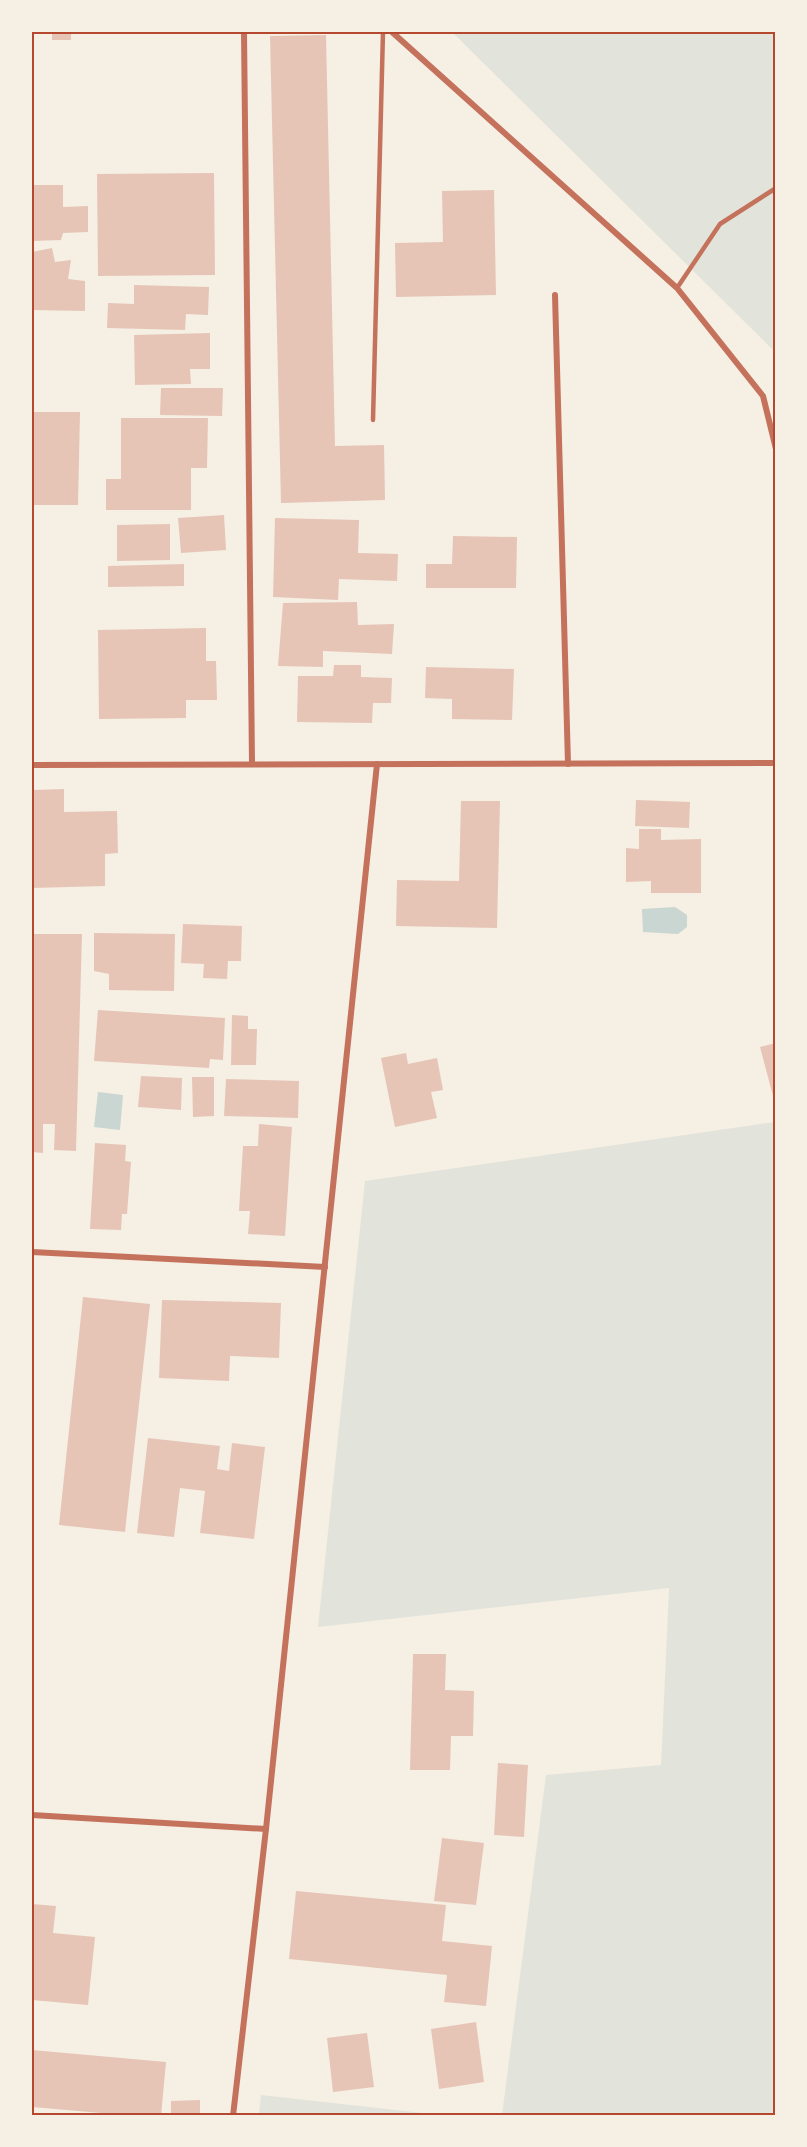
<svg xmlns="http://www.w3.org/2000/svg" width="807" height="2147" viewBox="0 0 807 2147" font-family="'Sofia Sans Condensed',sans-serif">
<style>
.green{fill:#e2e4dc}
.water{fill:#c9d6d2}
.building{fill:#e6c5b7}
.lines{fill:none;stroke-linecap:round;stroke-linejoin:round}
.service{stroke:#c5725c;stroke-width:4.5}
.minor{stroke:#c5725c;stroke-width:6}
.neatline{fill:none;stroke:#b5482f;stroke-width:2}
</style>
<rect width="100%" height="100%" fill="#f6efe4"/>
<g class="green">
<polygon points="452,32 775,32 775,352"/>
<polygon points="775,1122 775,2115 502,2115 546,1775 661,1765 669,1588 318,1627 365,1181"/>
<polygon points="261,2095 440,2115 259,2115"/>
</g>
<g class="water">
<polygon points="675,907 687,915 687,927 678,934 643,932 642,909"/>
<polygon points="98,1092 123,1095 120,1130 94,1127"/>
</g>
<g class="building">
<rect x="52" y="32" width="19" height="8"/>
<polygon points="326,35 335,446 384,445 385,500 281,503 270,36"/>
<polygon points="214,173 215,275 98,276 97,174"/>
<polygon points="32,185 63,185 63,207 88,206 88,232 63,233 61,240 32,241"/>
<polygon points="494,190 496,295 396,297 395,243 443,242 442,191"/>
<polygon points="52,248 55,262 71,260 68,279 85,281 85,311 32,310 32,252"/>
<polygon points="134,285 209,287 208,315 186,314 185,330 107,328 108,303 134,304"/>
<polygon points="210,333 210,369 190,369 191,384 135,385 134,335"/>
<polygon points="161,388 223,388 222,416 160,415"/>
<polygon points="32,412 80,412 78,505 32,505"/>
<polygon points="121,418 208,418 207,468 191,468 191,510 106,510 106,479 121,479"/>
<polygon points="224,515 226,550 181,553 178,518"/>
<polygon points="275,518 359,520 358,553 398,554 397,581 339,579 338,600 273,597"/>
<polygon points="170,524 170,560 117,561 117,525"/>
<polygon points="453,536 517,537 516,588 426,588 426,564 452,564"/>
<polygon points="184,564 184,586 108,587 108,566"/>
<polygon points="357,602 358,625 394,624 392,654 323,651 323,667 278,666 283,603"/>
<polygon points="206,628 206,661 216,661 217,700 186,700 186,718 99,719 98,630"/>
<polygon points="334,665 361,665 361,677 392,678 391,703 373,703 372,723 297,722 298,676 333,676"/>
<polygon points="426,667 514,669 512,720 452,719 452,699 425,698"/>
<polygon points="64,789 64,812 117,811 118,853 105,854 105,886 32,888 32,790"/>
<polygon points="636,800 690,802 689,828 635,826"/>
<polygon points="461,801 500,801 497,928 396,926 397,880 459,881"/>
<polygon points="639,829 661,829 661,840 701,839 701,893 651,893 651,881 626,882 626,848 639,849"/>
<polygon points="183,924 242,926 241,961 228,961 227,979 203,978 204,964 181,963"/>
<polygon points="94,933 175,934 174,991 109,990 109,974 94,971"/>
<polygon points="32,934 82,934 76,1151 54,1150 55,1124 43,1124 43,1153 32,1152 34,968 32,968"/>
<polygon points="98,1010 225,1018 223,1060 210,1059 209,1068 94,1061"/>
<polygon points="232,1015 248,1016 248,1029 257,1029 256,1065 231,1065"/>
<polygon points="776,1043 776,1096 773,1096 760,1047"/>
<polygon points="406,1053 408,1064 437,1058 443,1090 431,1092 437,1118 395,1127 381,1058"/>
<polygon points="141,1076 182,1078 181,1110 138,1107"/>
<polygon points="192,1077 214,1077 214,1116 193,1117"/>
<polygon points="226,1079 299,1081 298,1118 224,1116"/>
<polygon points="259,1124 292,1127 285,1236 248,1234 250,1211 239,1211 243,1146 258,1146"/>
<polygon points="95,1143 126,1145 125,1161 131,1162 127,1214 122,1214 121,1230 90,1229"/>
<polygon points="83,1297 150,1304 125,1532 59,1525"/>
<polygon points="162,1300 281,1303 279,1358 230,1356 229,1381 159,1378"/>
<polygon points="148,1438 220,1446 217,1469 229,1471 232,1443 265,1447 254,1539 200,1533 205,1491 180,1488 174,1537 137,1533"/>
<polygon points="413,1654 446,1654 445,1690 474,1691 473,1736 451,1736 450,1770 410,1770"/>
<polygon points="498,1763 528,1765 524,1837 494,1835"/>
<polygon points="442,1838 484,1843 476,1905 434,1901"/>
<polygon points="296,1891 446,1905 442,1941 492,1946 486,2006 444,2002 447,1975 289,1959"/>
<polygon points="32,1904 56,1906 53,1933 95,1937 88,2005 32,2000"/>
<polygon points="476,2022 484,2082 439,2089 431,2029"/>
<polygon points="367,2033 374,2087 333,2092 327,2038"/>
<polygon points="32,2050 166,2062 161,2116 135,2116 32,2107"/>
<polygon points="200,2100 200,2116 171,2116 171,2101"/>
</g>
<g class="lines">
<g class="service">
<polyline points="677,288 720,224 776,188"/>
<polyline points="373,420 383,32"/>
</g>
<g class="minor">
<polyline points="244,32 252,764"/>
<polyline points="392,32 677,288 763,396 776,449"/>
<polyline points="555,295 568,764"/>
<polyline points="32,765 776,763"/>
<polyline points="32,1252 325,1267"/>
<polyline points="32,1815 266,1829"/>
<polyline points="233,2116 266,1829 377,764"/>
</g>
</g>
<rect width="807" height="2147" fill="none" stroke="#f6efe4" stroke-width="66"/>
<rect x="33" y="33" width="741" height="2081" class="neatline"/>
</svg>
